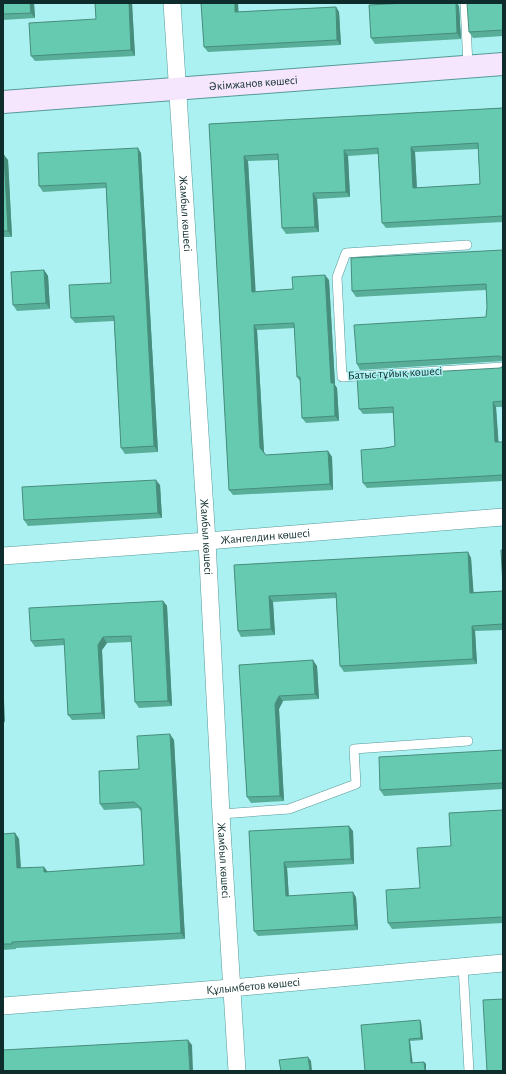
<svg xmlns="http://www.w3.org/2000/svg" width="506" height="1074" viewBox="0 0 506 1074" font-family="'Alegreya Sans',sans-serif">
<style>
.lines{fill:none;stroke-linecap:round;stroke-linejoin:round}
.lane-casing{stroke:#569999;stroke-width:10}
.street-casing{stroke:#569999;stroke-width:18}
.secondary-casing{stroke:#569999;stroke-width:24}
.lane{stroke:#fff;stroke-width:9}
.street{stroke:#fff;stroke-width:17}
.secondary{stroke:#f6e6fd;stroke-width:22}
.wall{fill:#58ae98;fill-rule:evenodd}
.shaded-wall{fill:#478d7c}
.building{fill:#66cab1;stroke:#478d7c;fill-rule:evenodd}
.labels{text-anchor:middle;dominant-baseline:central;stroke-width:3;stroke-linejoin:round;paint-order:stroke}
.street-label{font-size:12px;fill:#0f2c2c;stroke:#acf1f1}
</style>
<rect width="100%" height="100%" fill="#acf1f1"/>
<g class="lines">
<g class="lane-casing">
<g id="lane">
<polyline points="465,3 468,66"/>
<polyline points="467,245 346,253 337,277 342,377 503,367"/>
<polyline points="221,814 289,809 356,784 354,749 468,741"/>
<polyline points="463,966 469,1071"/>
</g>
</g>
<g class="street-casing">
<g id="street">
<path id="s1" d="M 172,3 L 207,541 L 221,814 L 237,1071"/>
<path id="s2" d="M 3,556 L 207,541 L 503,517"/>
<path id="s3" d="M 3,1006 L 231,988 L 503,963"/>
</g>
</g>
<g class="secondary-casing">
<g id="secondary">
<path id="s4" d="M 3,102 L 503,64"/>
</g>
</g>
<use href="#lane" class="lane"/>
<use href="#street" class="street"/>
<use href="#secondary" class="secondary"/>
</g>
<g class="wall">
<polygon points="3,3 34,3 35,18 3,20"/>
<polygon points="95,3 132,3 135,56 35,61 31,56 96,19"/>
<polygon points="503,3 503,36 473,38 469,32"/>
<polygon points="459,6 461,39 375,44 371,38"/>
<polygon points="336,7 339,12 341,45 208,52 204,47 239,12"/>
<path d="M 503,108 L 503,222 L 386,228 L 382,223 L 378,154 L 348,156 L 350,197 L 317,199 L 319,232 L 286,234 L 282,228 L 278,160 L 248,161 L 255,292 L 293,289 L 329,280 L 335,385 L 337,388 L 339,421 L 306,423 L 302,418 L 300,381 L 297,377 L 295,328 L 257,330 L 264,452 L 266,455 L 328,451 L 332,457 L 333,490 L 233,495 L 229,490 L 209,124 ZM 478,149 L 480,184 L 417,188 L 415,152 Z"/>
<polygon points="141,153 158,452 125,454 121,448 114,321 75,323 71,318 111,283 106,188 43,192 39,186"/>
<polygon points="3,155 8,160 12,237 3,237"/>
<polygon points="503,250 503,361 360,370 357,364 486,317 487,307 486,290 356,297 352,291"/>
<polygon points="44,270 48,276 50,309 17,311 13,305"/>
<polygon points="503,366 503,407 496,407 498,442 503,442 503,481 367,488 363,483 385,448 395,446 393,413 363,414 359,409 500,368"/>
<polygon points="160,485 162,518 28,526 24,520"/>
<polygon points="468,552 471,558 473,592 503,591 503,630 475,631 477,664 344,672 340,666 336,598 273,602 275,635 241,637 238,631 234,565"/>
<polygon points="163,601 167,606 172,706 139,708 135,702 132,642 107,643 102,650 105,719 72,720 68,715 65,645 35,647 31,641"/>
<polygon points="239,665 317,666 319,699 283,701 279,709 284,801 251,803 247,797"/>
<polygon points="174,740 185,939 16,948 16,949 3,950 3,834 15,833 19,839 21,868 47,872 144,865 141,811 138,808 104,810 100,804 139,769"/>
<polygon points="503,750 503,789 384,796 380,790"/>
<polygon points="503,810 503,923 392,929 388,923 420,888 451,846"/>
<polygon points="249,831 353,831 354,864 287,868 289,896 356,897 358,930 258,936 254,931"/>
<polygon points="421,1022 423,1040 410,1041 412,1063 424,1062 426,1064 365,1071"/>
</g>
<g class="shaded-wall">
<polygon points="30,3 34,3 35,18 31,13"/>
<polygon points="129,3 132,3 135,56 131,50"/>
<polygon points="235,3 238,3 239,18 235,12"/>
<polygon points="456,3 457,3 459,6 461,39 457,33"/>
<polygon points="336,7 339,12 341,45 337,40"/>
<polygon points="411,147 415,152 417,194 413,188"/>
<polygon points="138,148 141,153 158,452 154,446"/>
<polygon points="344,150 348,156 350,197 346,192"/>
<polygon points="4,155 8,160 12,237 8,231"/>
<polygon points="244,156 248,161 256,297 252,292"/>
<polygon points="313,193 317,199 319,232 315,227"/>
<polygon points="44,270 48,276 50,309 46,303"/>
<polygon points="325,275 329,280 335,385 337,388 339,421 335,416 331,383"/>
<polygon points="254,325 257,330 264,453 260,448"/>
<polygon points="493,402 496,407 499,448 495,442"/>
<polygon points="328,451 332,457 333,490 330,484"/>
<polygon points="156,480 160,485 162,518 158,513"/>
<polygon points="468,552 471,558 474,598 470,593"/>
<polygon points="269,596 273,602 275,635 271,629"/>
<polygon points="163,601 167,606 172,706 168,701"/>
<polygon points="472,626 475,631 477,664 473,659"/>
<polygon points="103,637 107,643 102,650 105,719 102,713 98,645"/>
<polygon points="313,660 317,666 319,699 315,694"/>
<polygon points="3,677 5,723 3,719"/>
<polygon points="279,696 283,701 279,709 284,801 280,796 275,704"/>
<polygon points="170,734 174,740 185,939 181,933"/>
<polygon points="349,826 353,831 354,864 351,859"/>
<polygon points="15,833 19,839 21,874 17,868"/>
<polygon points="284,862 287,868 289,901 286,896"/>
<polygon points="44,867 48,872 44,872"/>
<polygon points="353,892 356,897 358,930 355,925"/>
<polygon points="420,1020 421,1022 423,1040 421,1038"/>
<polygon points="409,1039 410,1041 413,1065 411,1063"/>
<polygon points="188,1040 192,1045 193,1071 190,1071"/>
<polygon points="308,1057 311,1061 312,1071 310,1071"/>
<polygon points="424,1062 426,1064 426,1071 425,1071"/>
</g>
<g class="building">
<polygon points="3,3 30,3 31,13 3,14"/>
<polygon points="95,3 129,3 131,50 31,56 29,23 96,19"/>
<polygon points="201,3 235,3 235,12 336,7 337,40 204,47"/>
<polygon points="406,3 456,3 457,33 371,38 369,5"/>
<polygon points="467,3 503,3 503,30 469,32"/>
<path d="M 503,108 L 503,216 L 382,223 L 378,148 L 355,150 L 344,150 L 346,192 L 313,193 L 315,227 L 282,228 L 278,154 L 244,156 L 252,292 L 293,289 L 292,277 L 325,275 L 331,383 L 334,383 L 335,416 L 302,418 L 300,377 L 297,377 L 294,323 L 254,325 L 260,448 L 266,455 L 328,451 L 330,484 L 229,490 L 209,124 ZM 478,143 L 480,184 L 413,188 L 411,147 Z"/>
<polygon points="138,148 154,446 121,448 114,316 71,318 69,285 111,283 106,183 39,186 38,153"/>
<polygon points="3,155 4,155 8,231 3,231"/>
<polygon points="503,250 503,358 499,356 357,364 354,325 486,317 487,307 486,284 352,291 351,258"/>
<polygon points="44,270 46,303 13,305 11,272"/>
<polygon points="503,366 503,401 493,402 495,442 503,442 503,475 363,483 361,450 385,448 395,446 393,407 359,409 357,376 500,368"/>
<polygon points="156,480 158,513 24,520 22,487"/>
<polygon points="501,550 503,550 503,586"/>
<polygon points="468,552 470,593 503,591 503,624 472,626 473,659 340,666 336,593 269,596 271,629 238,631 234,565"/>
<polygon points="163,601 168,701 135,702 131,636 103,637 98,645 102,713 68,715 64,639 31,641 29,608"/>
<polygon points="313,660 315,694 279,696 275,704 280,796 247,797 239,665"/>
<polygon points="170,734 181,933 12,942 12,944 3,944 3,834 15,833 17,868 44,867 44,872 144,865 141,808 134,802 100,804 99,771 139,769 137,736"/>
<polygon points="503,750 503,783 380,790 379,757"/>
<polygon points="503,810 503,917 388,923 386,890 420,888 417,848 451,846 449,813"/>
<polygon points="349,826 351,859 284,862 286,896 353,892 355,925 254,931 249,831"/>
<polygon points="503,999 503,1071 487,1071 483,1000"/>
<polygon points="420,1020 421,1038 409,1039 411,1063 424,1062 425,1071 365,1071 361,1025"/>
<polygon points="188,1040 190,1071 3,1071 3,1050"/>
<polygon points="308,1057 310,1071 281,1071 279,1060"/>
</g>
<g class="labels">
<g class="street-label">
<text stroke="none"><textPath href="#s4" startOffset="251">Әкімжанов көшесі</textPath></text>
<text stroke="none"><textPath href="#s1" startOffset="211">Жамбыл көшесі</textPath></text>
<text transform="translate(395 373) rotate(-3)">Батыс тұйық көшесі</text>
<text stroke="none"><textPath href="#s2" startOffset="263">Жангелдин көшесі</textPath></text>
<text stroke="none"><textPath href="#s1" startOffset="535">Жамбыл көшесі</textPath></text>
<text stroke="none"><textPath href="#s1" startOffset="859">Жамбыл көшесі</textPath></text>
<text stroke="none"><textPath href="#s3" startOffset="251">Құлымбетов көшесі</textPath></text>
</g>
</g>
<rect width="506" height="1074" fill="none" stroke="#0f2c2c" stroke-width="8"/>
</svg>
